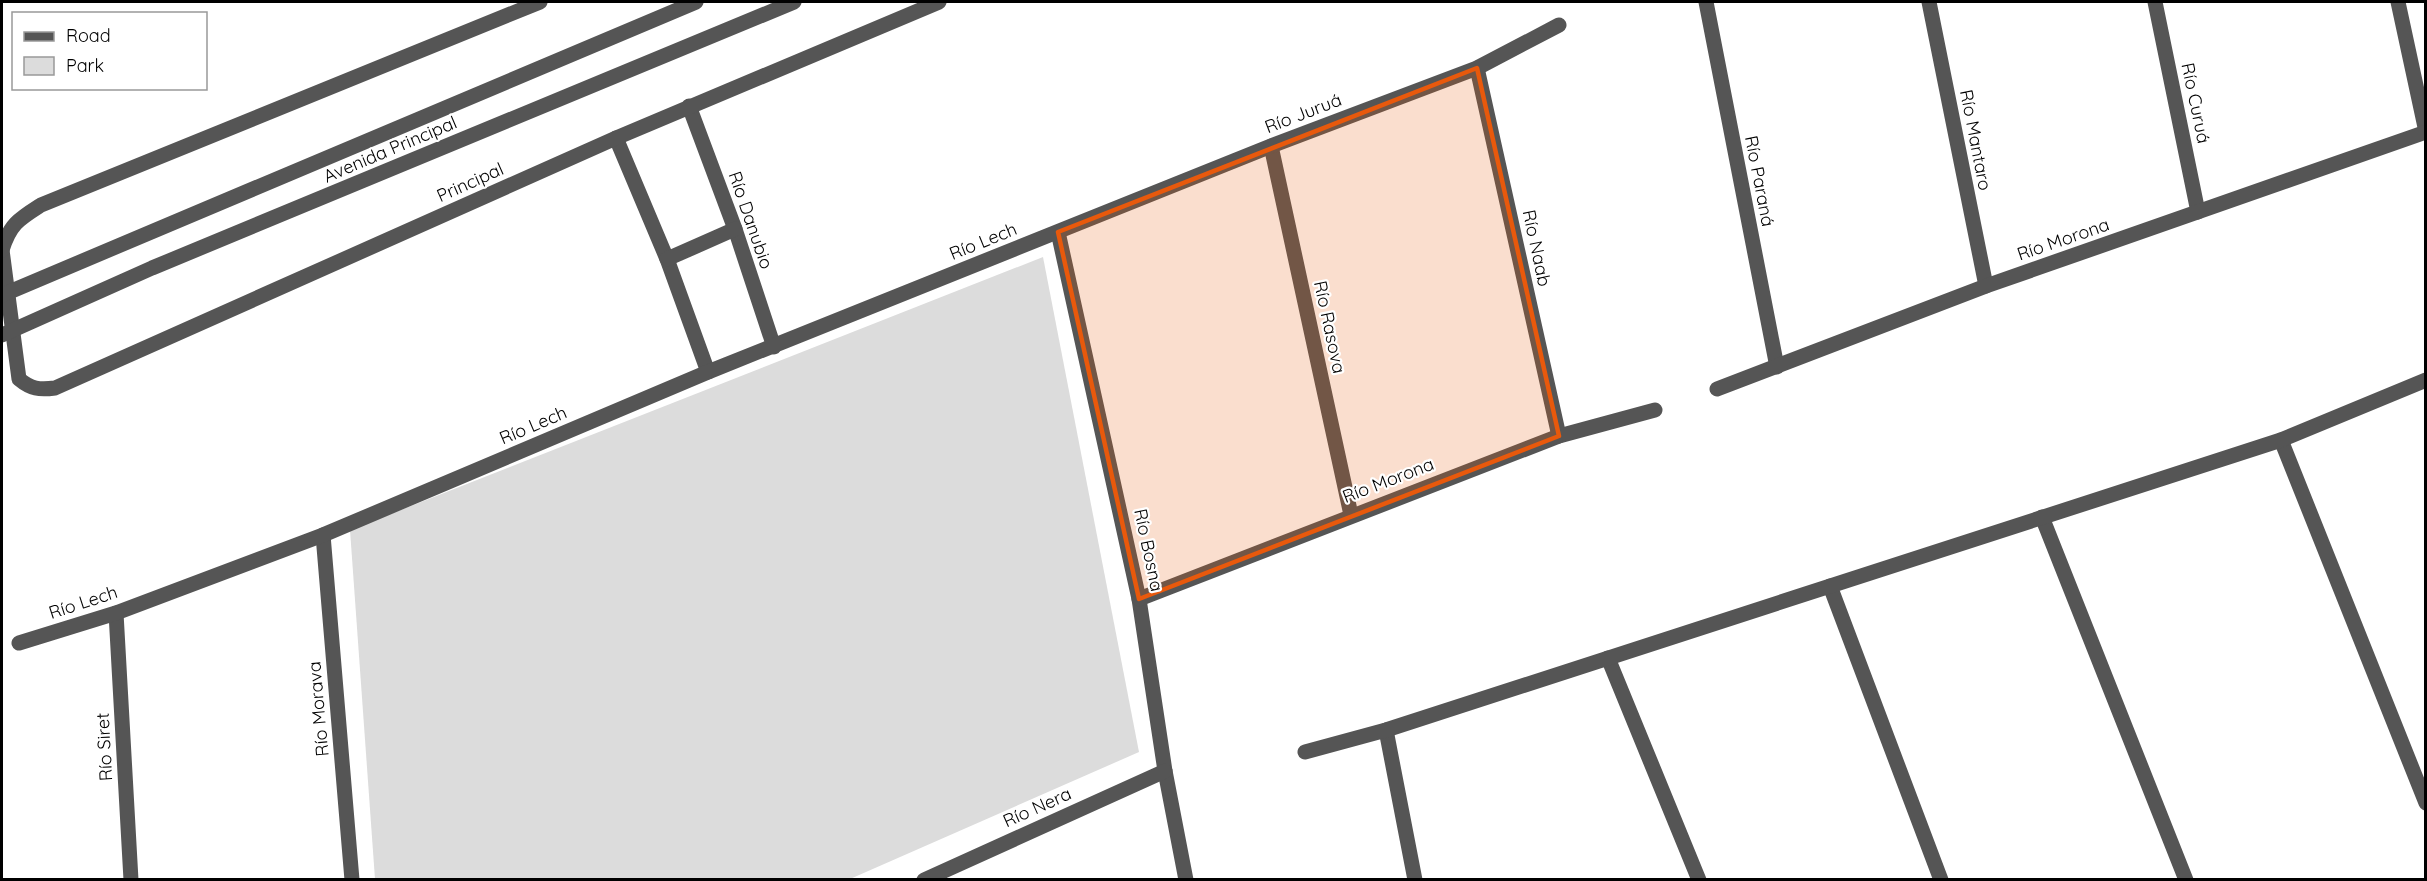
<svg xmlns="http://www.w3.org/2000/svg" width="2427" height="881" viewBox="0 0 2427 881" font-family="Quicksand,sans-serif">
<style>
.green{fill:#dcdcdc}
.lines{fill:none;stroke-linecap:round;stroke-linejoin:round}
.minor{stroke:#555;stroke-width:15}
.minor-bridge{stroke:#555;stroke-width:15}
.marked{fill:#e8590c;fill-opacity:0.2;stroke:#e8590c;stroke-width:4.5;stroke-linejoin:round}
.labels{text-anchor:middle;dominant-baseline:central;stroke-width:4.5;stroke-linejoin:round;paint-order:stroke}
.street-label{font-size:18px;fill:#000;stroke:#fff}
</style>
<rect width="100%" height="100%" fill="#fff"/>
<polygon class="green" points="1043,257 1139,752 850,879 375,879 350,530"/>
<g class="lines">
<g class="minor">
<polyline points="1706,2 1777,367"/>
<polyline points="1929,2 1986,286"/>
<polyline points="2155,2 2198,212"/>
<polyline points="2398,2 2426,132"/>
<polyline points="1477,68 1559,436"/>
<polyline points="689,106 735,229 774,347"/>
<polyline points="616,138 667,259 708,372"/>
<polyline points="1271,146 1351,515"/>
<polyline points="1058,232 1139,599 1165,771 1186,880"/>
<path d="M 2,250 L 19,379 C 31,389 39,390 55,388 L 616,138 L 939,2"/>
<path d="M 2,250 C 10,224 19,219 41,205 L 540,2"/>
<polyline points="667,259 735,229"/>
<polyline points="1717,389 1986,286 2426,132"/>
<polyline points="2281,440 2426,803"/>
<polyline points="2042,517 2186,880"/>
<polyline points="323,535 352,880"/>
<polyline points="1830,586 1941,880"/>
<polyline points="1139,599 1559,436 1655,410"/>
<polyline points="116,613 131,880"/>
<polyline points="19,643 116,613 323,535 708,372 1271,146 1477,68 1559,25"/>
<polyline points="1608,658 1699,880"/>
<polyline points="1386,730 1415,880"/>
<polyline points="1305,752 1386,730 2281,440 2426,380"/>
<polyline points="924,880 1165,771"/>
</g>
<g class="minor-bridge">
<polyline points="2,295 696,2"/>
<polyline points="2,335 152,268 794,2"/>
</g>
</g>
<path class="marked" d="M 1477,68 L 1559,436 L 1139,599 L 1058,232 Z"/>
<g class="labels">
<g class="street-label">
<text transform="translate(2196 103) rotate(78)">Río Curuá</text>
<text transform="translate(1303 113) rotate(-21)">Río Juruá</text>
<text transform="translate(1976 140) rotate(79)">Río Mantaro</text>
<text transform="translate(390 149) rotate(-23)">Avenida Principal</text>
<text transform="translate(1760 181) rotate(79)">Río Paraná</text>
<text transform="translate(470 182) rotate(-24)">Principal</text>
<text transform="translate(751 220) rotate(71)">Río Danubio</text>
<text transform="translate(2063 239) rotate(-19)">Río Morona</text>
<text transform="translate(983 241) rotate(-22)">Río Lech</text>
<text transform="translate(1537 248) rotate(78)">Río Naab</text>
<text transform="translate(1330 327) rotate(78)">Río Rasova</text>
<text transform="translate(533 425) rotate(-23)">Río Lech</text>
<text transform="translate(1388 480) rotate(-21)">Río Morona</text>
<text transform="translate(1149 550) rotate(78)">Río Bosna</text>
<text transform="translate(83 602) rotate(-18)">Río Lech</text>
<text transform="translate(318 709) rotate(-95)">Río Morava</text>
<text transform="translate(104 747) rotate(-93)">Río Siret</text>
<text transform="translate(1037 807) rotate(-24)">Río Nera</text>
</g>
</g>
<rect width="2427" height="881" fill="none" stroke="#000000" stroke-width="6"/>
<rect x="12" y="12" width="195" height="78" fill="#ffffff" stroke="#999999" stroke-width="1.5"/>
<rect x="24" y="32" width="30" height="9" fill="#555555" stroke="#999999" stroke-width="1.5"/>
<text x="66" y="42" font-size="18" fill="#000000">Road</text>
<rect x="24" y="57" width="30" height="18" fill="#dcdcdc" stroke="#999999" stroke-width="1.5"/>
<text x="66" y="72" font-size="18" fill="#000000">Park</text>
</svg>
